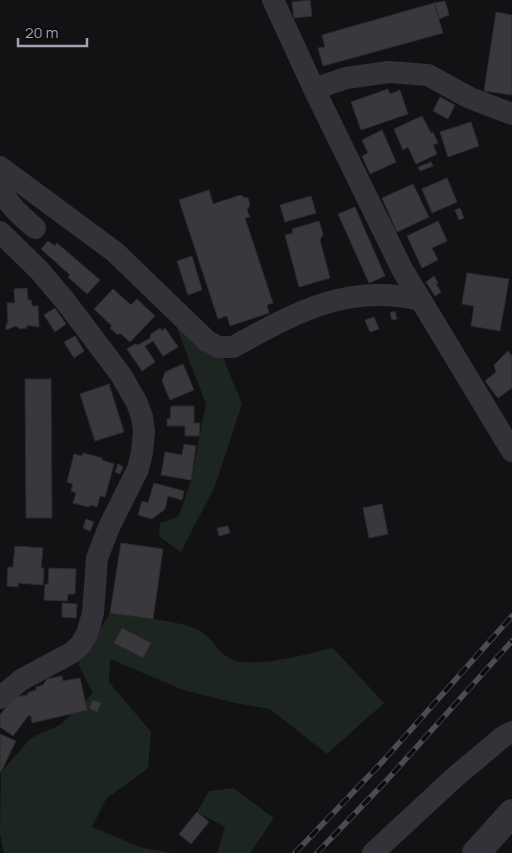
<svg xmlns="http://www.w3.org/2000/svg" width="512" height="853" viewBox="0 0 512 853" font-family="Manrope,sans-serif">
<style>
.green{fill:#1d2520}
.building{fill:#39383d;stroke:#2c2b2f}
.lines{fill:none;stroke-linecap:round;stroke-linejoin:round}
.minor{stroke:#333238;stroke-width:22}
.tertiary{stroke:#333238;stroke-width:28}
.rail-casing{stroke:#4b4b53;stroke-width:5.5}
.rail{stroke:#0d0c0e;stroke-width:4;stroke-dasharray:11;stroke-linecap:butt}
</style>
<rect width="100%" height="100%" fill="#121113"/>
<g class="green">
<polygon points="175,323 222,355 242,404 215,486 181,552 159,536 160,523 179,516 191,480 206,404"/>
<path d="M 110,613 C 134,617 180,620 200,631 C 215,640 222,661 242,662 C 270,665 305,654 333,648 L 384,703 L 327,754 L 270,709 L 235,703 L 183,690 L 110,659 L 109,682 L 151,732 L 148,768 L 106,799 L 92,827 L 143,848 L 172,853 L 4,853 L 0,834 L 1,772 L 31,738 L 60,725 L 93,693 L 78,664 Z"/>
<polygon points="233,788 274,818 250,853 217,853 225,827 197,812 209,791"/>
</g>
<g class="building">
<polygon points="310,0 312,16 294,18 292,2"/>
<polygon points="445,1 449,15 439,19 434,3"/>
<polygon points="434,3 443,33 323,66 318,48 325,47 322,35"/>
<polygon points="496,12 512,15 512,95 484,91"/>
<polygon points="388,89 390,94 400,90 408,114 361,130 351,102"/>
<polygon points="440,97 455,105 448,119 433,111"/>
<polygon points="422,116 431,133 433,132 438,143 433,145 437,154 416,164 408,147 403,150 394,129"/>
<polygon points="471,122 479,146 448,157 440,132"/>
<polygon points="382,130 396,162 370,174 362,156 368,153 362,140"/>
<polygon points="431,162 433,166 420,171 418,167"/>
<polygon points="447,178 457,202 432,213 422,189"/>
<polygon points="413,184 429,217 397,232 382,198"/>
<polygon points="209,190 213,204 241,195 243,197 248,198 250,205 247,210 250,217 245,218 273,303 267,305 269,313 230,326 227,316 218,319 179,200"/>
<polygon points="311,196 316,213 285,222 280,205"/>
<polygon points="355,207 385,276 369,283 338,214"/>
<polygon points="460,208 464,218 459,220 455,210"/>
<polygon points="319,221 323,234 320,240 330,278 299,287 285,235 293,233 292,229"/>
<polygon points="438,221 447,241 432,248 438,260 422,268 407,236"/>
<polygon points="48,241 55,246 57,243 100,280 87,294 68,277 70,275 41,249"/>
<polygon points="192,256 202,290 188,295 177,261"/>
<polygon points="467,273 509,279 500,331 471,326 474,306 462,304"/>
<polygon points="434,276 438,283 436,284 441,292 435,296 426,282"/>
<polygon points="27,288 28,300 31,300 32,306 38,306 39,327 27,325 27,328 20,329 16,326 6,330 6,325 8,322 7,303 15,303 14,289"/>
<polygon points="113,289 131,305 137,299 155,316 130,342 120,333 118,335 110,328 112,326 94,309"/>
<polygon points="55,308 66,324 55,332 44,315"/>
<polygon points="395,311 397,319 392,320 390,313"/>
<polygon points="374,317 379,329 370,332 365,320"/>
<polygon points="160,328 162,331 165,328 178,347 163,356 153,341 145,346 155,362 142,371 127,349 135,344 138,345 150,338 151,334"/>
<polygon points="75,336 84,351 74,358 64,342"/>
<polygon points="508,351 512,356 512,388 498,398 485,381 496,372 494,365"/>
<polygon points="183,364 194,390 170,400 162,381 165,372"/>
<polygon points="25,379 51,379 52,518 26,518"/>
<polygon points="109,384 124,432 95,441 80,394"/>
<polygon points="171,406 194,406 194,423 200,423 199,436 185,436 185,426 167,426 167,419 170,419"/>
<polygon points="184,444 196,446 191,480 161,475 165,452 182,455"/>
<polygon points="83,453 102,458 102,460 114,464 105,497 100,496 97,507 90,505 89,507 73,503 76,493 71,491 73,484 67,482 74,454 82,456"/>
<polygon points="118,464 123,467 120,474 115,472"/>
<polygon points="154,483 184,491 182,500 168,496 165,509 152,519 138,515 142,501 148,503"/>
<polygon points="382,504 388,534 369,538 363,508"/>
<polygon points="86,519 94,522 90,531 83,528"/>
<polygon points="228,526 230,533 219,536 217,528"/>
<polygon points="121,543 163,549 153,619 110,613"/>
<polygon points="15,546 43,548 41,568 44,568 43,585 18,583 18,587 7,586 8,567 13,567"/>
<polygon points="49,568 76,569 75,594 68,594 67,601 44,600 45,584 48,584"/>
<polygon points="62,603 77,604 76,618 62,617"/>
<polygon points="122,628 151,643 143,658 114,643"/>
<polygon points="62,676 63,681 80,678 87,710 32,723 31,716 28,716 13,736 0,727 0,715 14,697 28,695 27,693 36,690 36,687 43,685 47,679"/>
<polygon points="93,700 101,703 97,712 89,708"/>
<polygon points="0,734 16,741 1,772 0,771"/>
<polygon points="197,812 209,822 191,844 179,834"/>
</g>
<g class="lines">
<g class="minor">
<polyline points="273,0 314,89 402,269 512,451"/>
<polyline points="314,89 346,78 389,72 428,75 470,98 512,114"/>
<path d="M 0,167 L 115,252 L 207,341 L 219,347 L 233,347 C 293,314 348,282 420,300"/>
<path d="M 0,186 C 6,203 21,216 35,228"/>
<polyline points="0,232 39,270 66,302 121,375 137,403 142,417 144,431 142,453 138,469 109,527 97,558 93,613 87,634 81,644 73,652 21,680 0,698"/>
<polyline points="373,853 455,777 504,736 512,732"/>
</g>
<polyline class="tertiary" points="476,853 512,813"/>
<g class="rail-casing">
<g id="rail">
<polyline points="295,853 383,761 512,616"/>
<polyline points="317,853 386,781 512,641"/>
</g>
</g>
<use href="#rail" class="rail"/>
</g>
<path d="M18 38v8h69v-8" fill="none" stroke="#a2a3b3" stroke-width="2.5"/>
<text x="25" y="38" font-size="15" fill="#a2a3b3" stroke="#0d0c0e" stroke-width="4" paint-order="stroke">20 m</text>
</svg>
